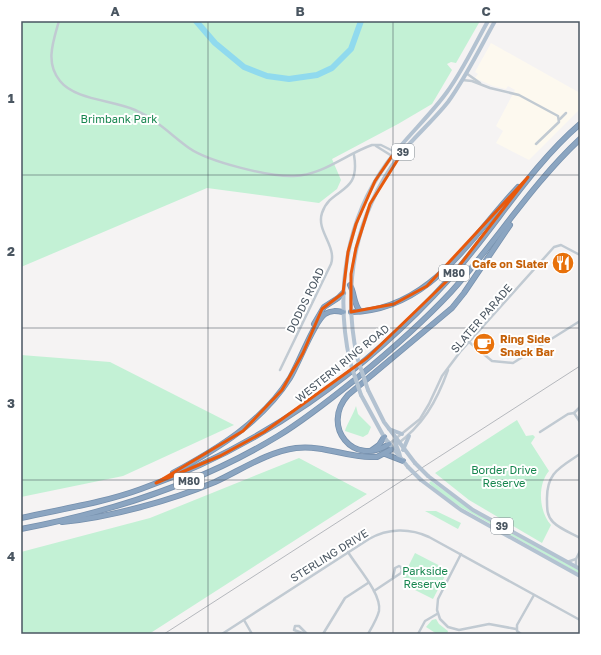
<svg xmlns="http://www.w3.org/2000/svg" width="601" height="655" viewBox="0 0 601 655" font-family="'Golos Text',sans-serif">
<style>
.commercial{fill:#fdf9ef}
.green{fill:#c3f1d5}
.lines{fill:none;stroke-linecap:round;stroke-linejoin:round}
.river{stroke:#90daee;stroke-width:6}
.motorway-casing{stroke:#7690ad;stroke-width:6}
.minor{stroke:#c1cad2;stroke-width:2.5}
.primary{stroke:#b3c2d1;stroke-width:4}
.motorway{stroke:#8ba5c1;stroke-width:4.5}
.rail{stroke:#b5b8bd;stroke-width:1}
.primary-bridge{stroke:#b3c2d1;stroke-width:4}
.marked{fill:none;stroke:#e8590c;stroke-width:3;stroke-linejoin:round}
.grid{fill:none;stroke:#4a5661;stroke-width:1;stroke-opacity:0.55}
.labels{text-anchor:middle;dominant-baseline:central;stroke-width:4;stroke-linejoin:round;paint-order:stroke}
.shield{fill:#fff;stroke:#808990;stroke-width:1}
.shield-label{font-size:10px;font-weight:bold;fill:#4a5661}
.park-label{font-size:11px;fill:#17864f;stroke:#fff}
.food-label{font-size:11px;font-weight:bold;fill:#c56008;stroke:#fff;text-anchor:end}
.street-label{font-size:11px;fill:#4a5661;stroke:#fff}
.neatline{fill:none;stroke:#4a5661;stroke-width:1.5}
.grid-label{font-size:13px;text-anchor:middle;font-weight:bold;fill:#4a5661}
</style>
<rect width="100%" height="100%" fill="#f5f3f3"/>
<polygon class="commercial" points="491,43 580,93 580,109 529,160 496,143 503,131 496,126 515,90 508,86 506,89 493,86 475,78 478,74 475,72"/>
<g class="green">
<polygon points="21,21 480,21 456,63 451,62 447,64 452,70 432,104 398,124 332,159 341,180 337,189 319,203 207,188 21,267"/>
<polygon points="21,355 110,362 234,425 123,476 21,497"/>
<path d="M 356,406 L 358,414 L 371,427 L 368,434 L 363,437 L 345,431 C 346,426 353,415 356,406 Z"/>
<path d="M 517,420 L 526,436 L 533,435 L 535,437 L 531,443 L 549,471 C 537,485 539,512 551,525 L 542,543 L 469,500 L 435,473 Z"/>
<polygon points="299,458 367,494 149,634 21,634 21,552 150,518"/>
<polygon points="431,481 474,512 580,571 580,574 462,508 441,494 429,483"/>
<polygon points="425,511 436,511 461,523 458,529"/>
<polygon points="415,553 448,570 433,599 415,590 403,577"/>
<polygon points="436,619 439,624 448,631 447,634 437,634 426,627 432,620"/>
</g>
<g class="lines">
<polyline class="river" points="196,21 215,43 244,67 267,76 289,79 317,75 332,68 351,49 361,21"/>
<g class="motorway-casing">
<g id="motorway">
<path d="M 350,285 C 355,294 353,303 360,311"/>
<path d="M 351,312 C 430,311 470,238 518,187"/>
<polyline points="314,324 324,307 338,298 343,293"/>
<path d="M 389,444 C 354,468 320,426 348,395 L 452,308 L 464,293 L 510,225"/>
<polyline points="372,450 379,445 384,437"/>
<polyline points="385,454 403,461"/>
<path d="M 173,473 C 219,448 262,422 290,378 C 298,365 315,320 325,314 C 331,310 337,311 343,312"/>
<path d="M 21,518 C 61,509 103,503 141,489 C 260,447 366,372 450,278 C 495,228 529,168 580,124"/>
<path d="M 62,522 C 111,517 170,501 215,482 C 241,470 267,452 296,448 C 324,445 345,457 371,457 L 377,457 L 392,449"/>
<path d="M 21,529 C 111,512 199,484 278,436 C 306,419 332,398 357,378 C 390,351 422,323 451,292 C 496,242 531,185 580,139"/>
</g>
</g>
<g class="minor">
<path d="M 59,21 C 53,42 45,63 60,81 C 75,100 113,100 135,110 C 156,119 171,135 189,148 C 209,162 270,177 294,176 C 323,175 346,154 372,145 L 381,145 L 395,152"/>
<polyline points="466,73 480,83"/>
<polyline points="462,80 472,81 490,88 519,95 558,116 559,122 536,144"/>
<polyline points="560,119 566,113"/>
<polyline points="376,146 392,156"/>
<polyline points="469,342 492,361 513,363 580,321"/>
<path d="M 280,370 L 331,264 C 337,246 316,231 322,213 C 331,186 361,196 354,155"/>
<polyline points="574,413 580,407"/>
<polyline points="540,432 568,414 574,413 580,422"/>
<polyline points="389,444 420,419 429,404 442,376 460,352 554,247 561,245 580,255"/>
<path d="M 395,446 C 423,425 436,403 448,370"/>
<path d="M 580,454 C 559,468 546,473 547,501 C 547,509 547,516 553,522 C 560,529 571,533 580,538"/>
<path d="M 348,552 C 357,567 382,594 379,611 C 377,619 372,627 368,634"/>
<polyline points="461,554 438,599 437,610 440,619 448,627 459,630 489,624 516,629"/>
<polyline points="567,562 576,559"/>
<polyline points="576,567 576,559 580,551"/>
<polyline points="374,591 401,573 402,570 401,567 399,566 395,568 393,577"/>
<polyline points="244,620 252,634"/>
<path d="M 222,634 L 369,539 C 388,528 410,528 429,537 L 580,620"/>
<polyline points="305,634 294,630 295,626 299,626 307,634"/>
<polyline points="323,634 345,598 368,583"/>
<polyline points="418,634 425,621 437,614"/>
<polyline points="521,634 517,631 517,625 534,595"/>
</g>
<g class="primary">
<path d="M 357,357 C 342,285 355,215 399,156 C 414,137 433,121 448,102 C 466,77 480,48 495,21"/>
<path d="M 350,362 C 335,294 345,221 387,163 C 405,138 429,117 447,92 C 463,70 475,44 488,21"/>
<polyline points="368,390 384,422 415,463"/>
<polyline points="361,395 384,437 408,467"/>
<polyline points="389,429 402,434"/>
<path d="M 395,440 C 395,447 401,452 400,459"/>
<polyline points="403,450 409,436"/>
<polyline points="428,476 473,510 580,569"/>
<polyline points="421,480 461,510 580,576"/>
</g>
<use href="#motorway" class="motorway"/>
<polyline class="rail" points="164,634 580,366"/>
<g class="primary-bridge">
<polyline points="357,357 368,390"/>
<polyline points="350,362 361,395"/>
<polyline points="415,463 428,476"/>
<polyline points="408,467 421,480"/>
</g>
</g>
<path class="marked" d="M 392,156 L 400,156 L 370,204 L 356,248 L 351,274 L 351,312 L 394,304 L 427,286 L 528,177 L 449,279 L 367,358 L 264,432 L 220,456 L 156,483 L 243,431 L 282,390 L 303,353 L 322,309 L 343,293 L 348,252 L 356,224 L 375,181 Z"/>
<path class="grid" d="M 208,21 L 208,634M 393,21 L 393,634M 21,175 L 580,175M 21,328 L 580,328M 21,480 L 580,480"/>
<defs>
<g id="restaurant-disc" transform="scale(1.15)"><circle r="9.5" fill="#e8710a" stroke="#fff"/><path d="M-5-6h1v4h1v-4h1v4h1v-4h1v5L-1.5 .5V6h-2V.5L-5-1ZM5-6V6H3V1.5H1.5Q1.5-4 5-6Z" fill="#fff"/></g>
<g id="cafe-disc" transform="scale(1.15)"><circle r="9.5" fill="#e8710a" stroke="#fff"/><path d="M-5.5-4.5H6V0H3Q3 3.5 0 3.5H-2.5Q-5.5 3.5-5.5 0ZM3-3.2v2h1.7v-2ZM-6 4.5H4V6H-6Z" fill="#fff"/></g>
</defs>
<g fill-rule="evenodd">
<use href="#restaurant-disc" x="563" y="263"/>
<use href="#cafe-disc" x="484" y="344"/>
</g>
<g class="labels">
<g class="shield">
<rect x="392" y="144" width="22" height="16" rx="3"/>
<rect x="439" y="265" width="30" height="16" rx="3"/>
<rect x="174" y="473" width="30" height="16" rx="3"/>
<rect x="491" y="518" width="22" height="16" rx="3"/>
</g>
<g class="shield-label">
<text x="403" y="152">39</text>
<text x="454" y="273">M80</text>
<text x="189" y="481">M80</text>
<text x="502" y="526">39</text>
</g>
<g class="park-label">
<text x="119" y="118">Brimbank Park</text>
<text x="504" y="469">Border Drive<tspan x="504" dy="13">Reserve</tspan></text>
<text x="425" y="570">Parkside<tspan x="425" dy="13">Reserve</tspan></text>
</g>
<g class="food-label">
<text x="548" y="263">Cafe on Slater</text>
<text x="500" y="338" text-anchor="start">Ring Side<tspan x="500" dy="13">Snack Bar</tspan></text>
</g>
<g class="street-label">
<text transform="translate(305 300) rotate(-64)">DODDS ROAD</text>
<text transform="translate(481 318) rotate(-49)">SLATER PARADE</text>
<text transform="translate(342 363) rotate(-39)">WESTERN RING ROAD</text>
<text transform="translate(329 555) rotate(-32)">STERLING DRIVE</text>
</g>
</g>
<rect width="601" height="655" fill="none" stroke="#ffffff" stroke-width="44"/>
<rect x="22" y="22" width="557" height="611" class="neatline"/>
<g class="grid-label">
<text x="115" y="16">A</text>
<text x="300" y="16">B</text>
<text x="486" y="16">C</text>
<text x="11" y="103">1</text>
<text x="11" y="256">2</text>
<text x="11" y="408">3</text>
<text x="11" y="561">4</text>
</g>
</svg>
